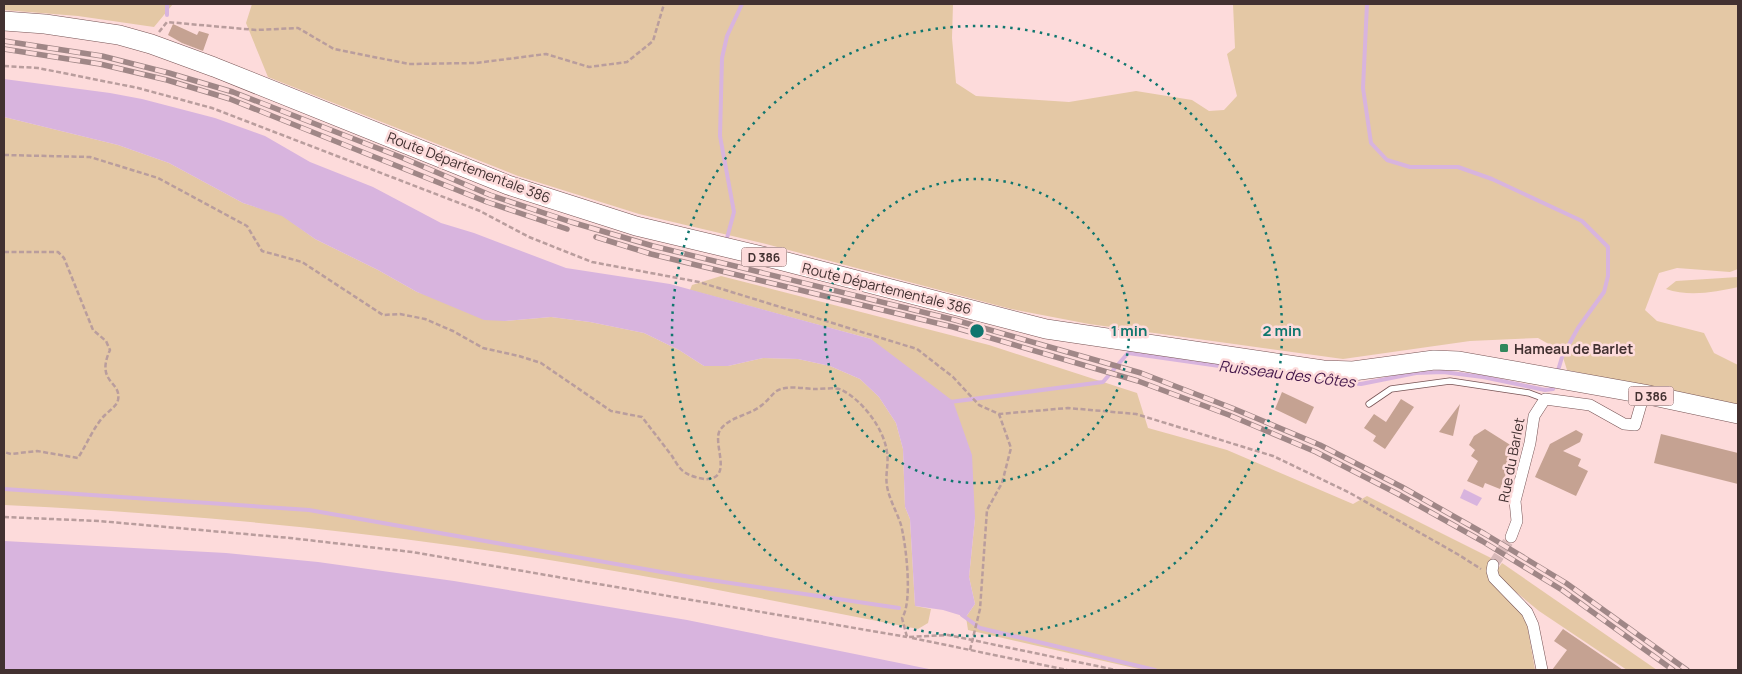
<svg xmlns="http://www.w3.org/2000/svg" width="1742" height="674" viewBox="0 0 1742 674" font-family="Manrope,sans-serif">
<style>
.green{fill:#e4c8a5}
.water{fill:#d8b4de}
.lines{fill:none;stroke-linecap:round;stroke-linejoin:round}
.stream{stroke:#d8b4de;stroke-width:4}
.building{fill:#c5a292}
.minor-tunnel{stroke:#d8b9b9;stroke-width:11;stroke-dasharray:11 5.5;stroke-linecap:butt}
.service-casing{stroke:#775455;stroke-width:7}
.minor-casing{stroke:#775455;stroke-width:12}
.primary-casing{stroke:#775455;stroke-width:20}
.path{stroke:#b99d9d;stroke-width:2.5;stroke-dasharray:5 2.5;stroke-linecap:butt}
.service{stroke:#fff;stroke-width:5.5}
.minor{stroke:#fff;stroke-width:11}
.primary{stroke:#fff;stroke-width:19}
.rail-casing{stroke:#a08787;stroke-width:5.5}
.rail{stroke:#fddbdb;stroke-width:4;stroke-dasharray:11;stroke-linecap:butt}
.ring{fill:none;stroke:#0f766e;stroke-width:2.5;stroke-dasharray:2.5 5}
.poi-dot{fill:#30875c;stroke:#fddbdb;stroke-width:2}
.labels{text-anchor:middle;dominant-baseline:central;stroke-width:5;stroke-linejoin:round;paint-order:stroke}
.shield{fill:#fddbdb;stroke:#7a6464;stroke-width:1}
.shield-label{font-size:12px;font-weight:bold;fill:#423131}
.street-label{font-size:14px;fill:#423131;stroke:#fddbdb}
.poi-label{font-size:14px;font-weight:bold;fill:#423131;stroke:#fddbdb;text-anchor:start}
.water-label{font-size:15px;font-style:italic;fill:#401448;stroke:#fddbdb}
.centre{fill:#0f766e;stroke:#fddbdb;stroke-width:2.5}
.ring-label{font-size:15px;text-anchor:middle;font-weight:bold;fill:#0f766e;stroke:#fddbdb;stroke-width:5;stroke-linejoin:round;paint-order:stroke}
</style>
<rect width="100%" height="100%" fill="#fddbdb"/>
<g class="green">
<polygon points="4,4 181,4 173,4 154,27 78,16 4,10"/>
<polygon points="252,4 953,4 952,38 956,83 976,96 1069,102 1136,91 1192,100 1209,111 1224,110 1237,96 1227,54 1235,48 1233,4 1738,4 1738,269 1730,272 1677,268 1659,273 1645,310 1657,321 1704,333 1714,353 1738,365 1738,405 1567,370 1561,351 1538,338 1470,341 1343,359 1089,324 1011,309 766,244 639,214 518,176 268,77 246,23"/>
<path d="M 4,117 L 118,145 L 169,163 L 243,203 L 282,215 L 315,239 L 378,270 L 417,292 L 505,321 L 551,317 L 590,322 L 644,333 L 679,350 L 704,366 L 728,366 L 763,358 L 798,359 L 830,366 L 860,379 L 879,397 L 896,423 L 903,449 L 905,507 L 910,519 L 915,606 L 931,609 L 928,623 L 918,629 C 764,599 611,567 456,546 C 306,525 155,512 4,505 Z"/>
<polygon points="721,276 989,345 1137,393 1148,428 1227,450 1353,504 1367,496 1493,559 1488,574 1489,581 1519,609 1527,624 1535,670 1143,670 968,630 966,617 975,604 969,577 975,518 871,339 690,290 692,285"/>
<path d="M 1738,277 L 1738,287 C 1716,292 1689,297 1666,289 L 1676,281 Z"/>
<polygon points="1502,563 1657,670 1627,670 1539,611 1499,578 1497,570"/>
</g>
<g class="water">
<polygon points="4,79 110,93 142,99 215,118 265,136 310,162 373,187 441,223 474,233 566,268 670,284 871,339 953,401 972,455 975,518 969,577 975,604 966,617 943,610 915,606 910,519 905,507 903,449 896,423 879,397 860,379 830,366 798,359 763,358 728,366 704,366 679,350 644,333 590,322 551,317 505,321 484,320 417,292 378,270 315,239 282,216 243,203 169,163 118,145 4,117"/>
<polygon points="1464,489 1482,498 1477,506 1460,498"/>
<polygon points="4,541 226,553 318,562 454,581 687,620 934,670 4,670"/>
</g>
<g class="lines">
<g class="stream">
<polyline points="167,4 167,15"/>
<polyline points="1367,4 1363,88 1371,143 1387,160 1410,167 1458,167 1492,179 1582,221 1608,247 1608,276 1604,292 1578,328 1562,357 1557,374"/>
<polyline points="727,238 734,212 720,136 722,58 727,36 742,4"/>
<polyline points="950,402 1103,382 1128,353 1332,382 1361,384 1416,373 1443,372 1483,377 1545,390 1553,389 1555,383"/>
<polyline points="4,489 309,510 690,577 899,608"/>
<polyline points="962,615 980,628 1155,670"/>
</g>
</g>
<g class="building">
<polygon points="173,24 197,35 199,31 209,34 203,51 182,43 168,35"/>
<polygon points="1282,392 1314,407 1306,424 1275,409"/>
<polygon points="1401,399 1414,407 1385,449 1373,441 1376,436 1364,428 1374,414 1386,422"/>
<polygon points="1460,404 1453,436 1439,432"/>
<polygon points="1485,429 1512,446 1515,441 1523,441 1516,469 1513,473 1507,471 1500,489 1485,483 1483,488 1467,481 1478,461 1471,456 1475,450 1469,445 1474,436"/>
<polygon points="1576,430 1583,434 1580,442 1563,451 1581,459 1578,466 1588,471 1576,496 1535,477 1550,444"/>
<polygon points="1661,434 1738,453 1738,484 1654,463"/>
<polygon points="1563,629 1623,670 1552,670 1567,650 1554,641"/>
</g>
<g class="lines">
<polyline class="minor-tunnel" points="1493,565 1511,537"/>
<g class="service-casing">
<polyline id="service" points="1369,404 1391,389 1450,381 1529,393 1545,399"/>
</g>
<g class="minor-casing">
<g id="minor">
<polyline points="1511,537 1517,521 1515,501 1530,443 1534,416 1545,399 1590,405 1624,424 1635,425 1644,394"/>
<polyline points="1493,565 1492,571 1494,578 1527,612 1533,625 1542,670"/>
</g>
</g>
<g class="primary-casing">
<polyline id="primary" points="4,21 45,24 119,35 151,44 214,67 508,185 636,226 779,260 1046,329 1323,370 1353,371 1434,360 1459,361 1644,394 1738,414"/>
</g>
<g class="path">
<polyline points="159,32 167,22 256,30 298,28 334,49 409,64 476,63 546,54 589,67 627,62 653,41 664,4"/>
<polyline points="4,66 38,68 138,88 212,108 480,211 529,237 592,262 699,282 917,349 953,377 979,405 999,414 1068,408 1136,414 1273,456 1350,493 1459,555 1481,569"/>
<path d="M 4,155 L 90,157 L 158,178 L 247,226 L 262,251 L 302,262 L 383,315 L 400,314 L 425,319 L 453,331 L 483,348 L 519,356 L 541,363 L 611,411 L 642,417 C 652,430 662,443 672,456 C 675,461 679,468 683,471 C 687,475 702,480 708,479 C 733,477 712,443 720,430 C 730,416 749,416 762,405 C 767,401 771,396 775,392 C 786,384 803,389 816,389 C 823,389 836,387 842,390 C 863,401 884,429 887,452 C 889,464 885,474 887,486 C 889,499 897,512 901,525 C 906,544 913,602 902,618 L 907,637 L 948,635 L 1116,670"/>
<path d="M 4,252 L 58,252 L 64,258 L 93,330 L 106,341 L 110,350 C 95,383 122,381 118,400 C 116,407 110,410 105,415 C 94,426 87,444 78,458 L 37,451 L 11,454 L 4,452"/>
<polyline points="4,517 99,521 290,538 412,552 907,637"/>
<polyline points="912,638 1067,670"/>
<polyline points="970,650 980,609 987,510 1002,483 1011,448 999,414"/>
</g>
<use href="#service" class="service"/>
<use href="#minor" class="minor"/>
<use href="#primary" class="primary"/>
<g class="rail-casing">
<g id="rail">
<polyline points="4,41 102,56 169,73 233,92 403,158 490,195 571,222 653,246 955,320 1141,373 1232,408 1320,445 1402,487 1485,534 1566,583 1687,670"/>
<polyline points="4,49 100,64 167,80 230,99 487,202 567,229"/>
<polyline points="596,237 651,254 953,327 1138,381 1229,415 1316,452 1398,494 1482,541 1562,590 1673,670"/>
</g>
</g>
<use href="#rail" class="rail"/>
</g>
<g class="ring">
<circle cx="977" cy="331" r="152"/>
<circle cx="977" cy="331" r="305"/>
</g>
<rect class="poi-dot" x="1499" y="343" width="10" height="10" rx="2.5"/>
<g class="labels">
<g class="shield">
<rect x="741.5" y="247.5" width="45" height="19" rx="4"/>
<rect x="1628.5" y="386.5" width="45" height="19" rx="4"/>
</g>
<g class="shield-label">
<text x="764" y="257">D 386</text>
<text x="1651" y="396">D 386</text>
</g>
<g class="street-label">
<text transform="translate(469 167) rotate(21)">Route Départementale 386</text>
<text transform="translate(887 288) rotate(14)">Route Départementale 386</text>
<text transform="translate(1511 460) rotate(-79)">Rue du Barlet</text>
</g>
<g class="poi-label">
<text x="1514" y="348">Hameau de Barlet</text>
</g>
<g class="water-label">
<text transform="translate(1287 374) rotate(7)">Ruisseau des Côtes</text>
</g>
</g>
<circle cx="977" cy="331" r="8" class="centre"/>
<g class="ring-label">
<text x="1129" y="336">1 min</text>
<text x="1282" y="336">2 min</text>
</g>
<rect width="1742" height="674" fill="none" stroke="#423131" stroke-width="10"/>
</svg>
